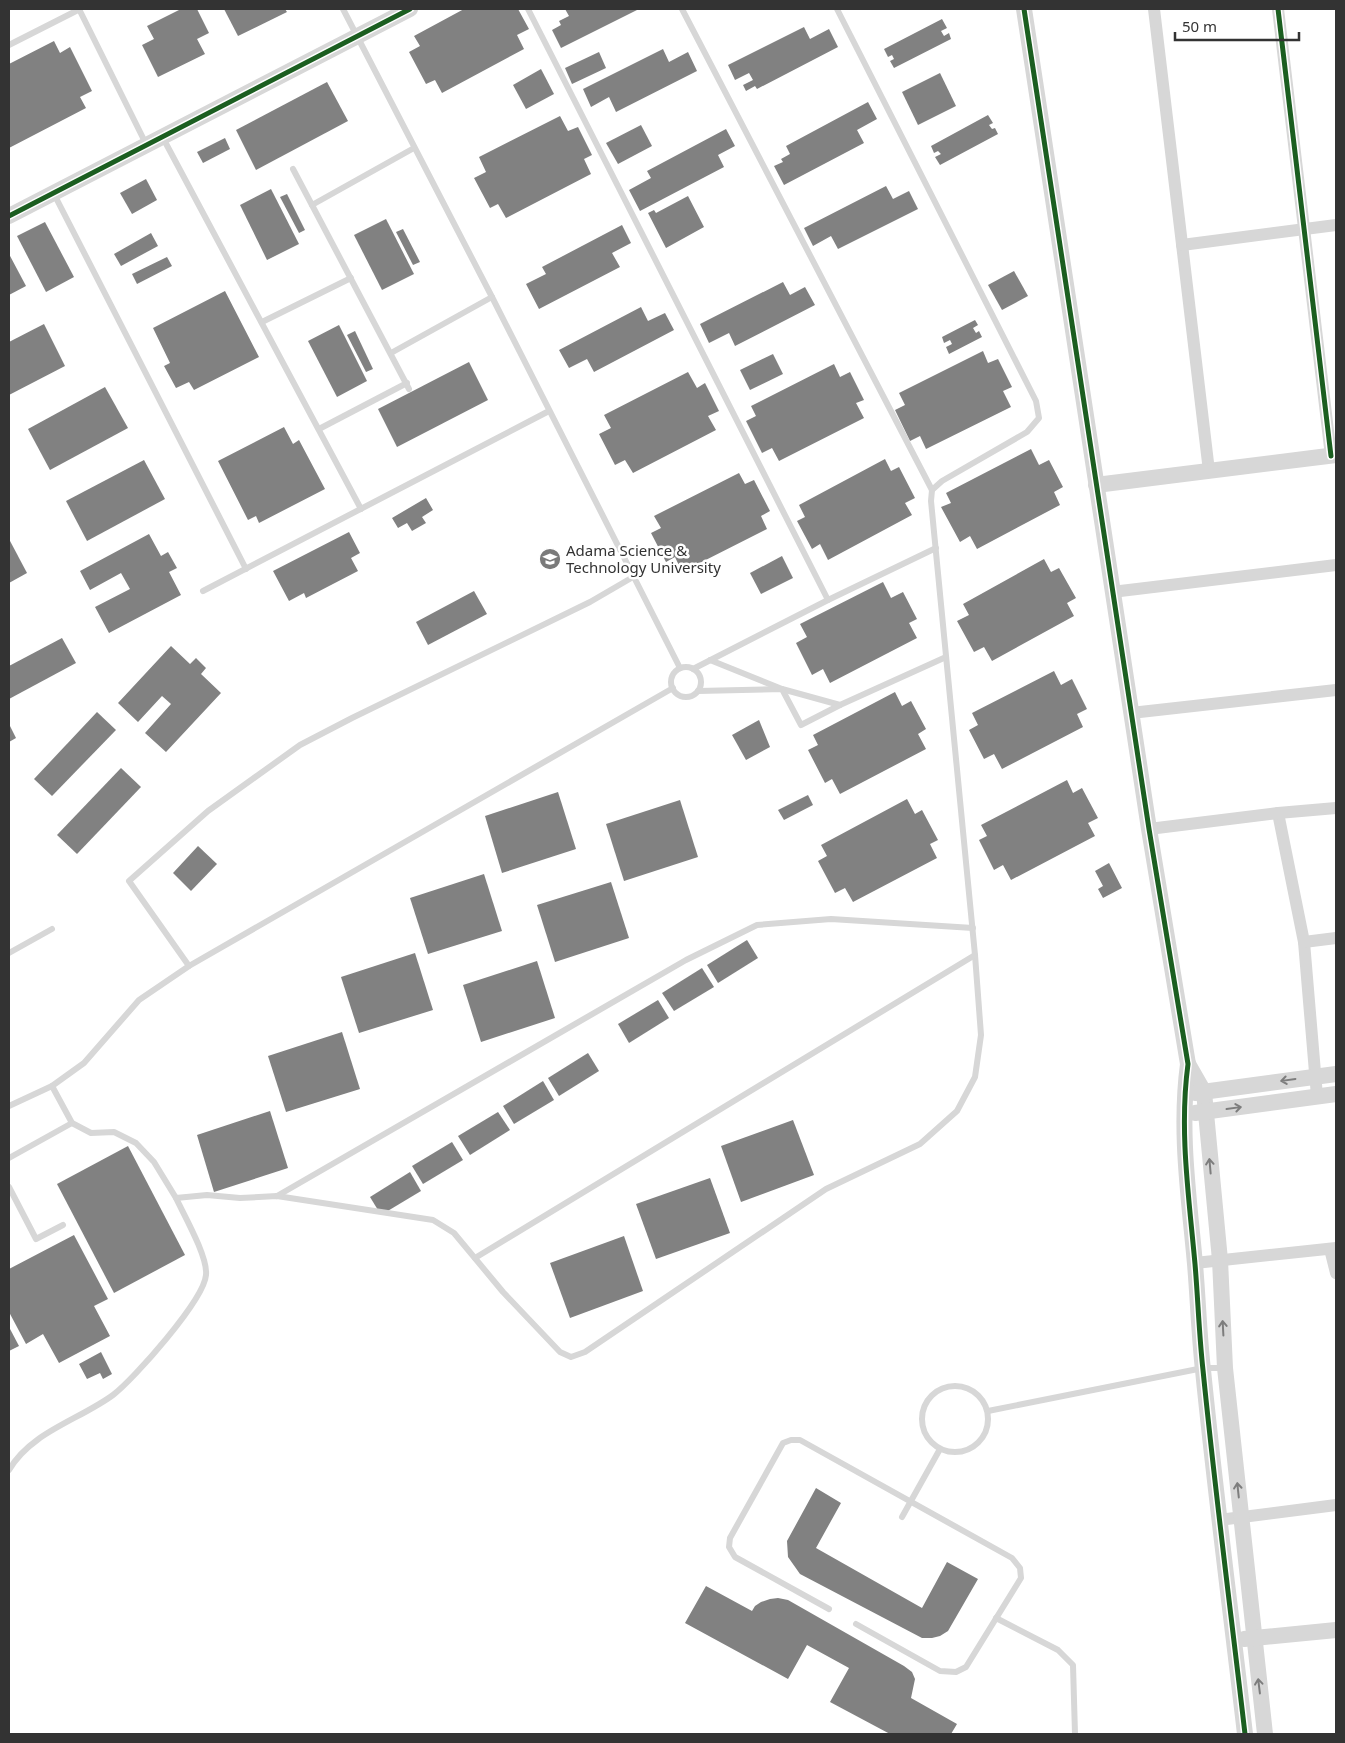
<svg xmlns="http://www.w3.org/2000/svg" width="1345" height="1743" viewBox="0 0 1345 1743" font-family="'Noto Sans',sans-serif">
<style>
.building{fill:#818181}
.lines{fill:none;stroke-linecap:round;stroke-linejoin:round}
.service{stroke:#d7d7d7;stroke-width:6}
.minor{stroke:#d7d7d7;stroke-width:12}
.tertiary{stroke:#d7d7d7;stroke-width:16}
.cycleway-casing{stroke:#fff;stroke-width:8}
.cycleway{stroke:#1b5e20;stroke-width:5}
.oneway{stroke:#7d7d7d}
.labels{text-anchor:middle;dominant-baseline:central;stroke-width:5;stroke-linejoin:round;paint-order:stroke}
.poi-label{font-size:15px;fill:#333;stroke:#fff;text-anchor:start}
</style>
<rect width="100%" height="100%" fill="#fff"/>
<g class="building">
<polygon points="181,9 197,9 209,33 197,39 205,54 158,77 142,45 154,39 147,26"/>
<polygon points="224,9 285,9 287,12 238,36"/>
<polygon points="464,9 518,9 529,29 517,35 524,49 442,93 435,80 426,84 409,52 420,46 414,36"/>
<polygon points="565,9 639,9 561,48 552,30 561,25 559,21 569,16"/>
<polygon points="942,19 947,28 941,31 944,36 949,33 951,39 894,68 890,61 894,59 892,55 888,57 884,49"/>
<polygon points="804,27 810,39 829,29 838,47 757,89 755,86 746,91 743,85 753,80 749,73 735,80 728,65"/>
<polygon points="54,41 60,53 70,47 92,91 80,97 86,108 9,148 9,64"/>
<polygon points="663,49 669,62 688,52 697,71 616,112 609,97 591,107 583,89"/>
<polygon points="599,52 606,68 572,84 565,68"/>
<polygon points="541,69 554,94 526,109 513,85"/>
<polygon points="940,73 956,106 918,125 902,92"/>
<polygon points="327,82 348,121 256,170 236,130"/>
<polygon points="868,102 877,119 857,130 864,143 784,185 774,166 783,162 781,159 790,154 786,146"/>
<polygon points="988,115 993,123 989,125 992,129 995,128 998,134 940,165 935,157 941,154 938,151 934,153 931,146"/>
<polygon points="560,116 568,131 578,127 592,155 584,159 591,174 506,218 498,204 490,208 474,178 486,172 479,157"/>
<polygon points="641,125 652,146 618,164 606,143"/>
<polygon points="726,129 735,146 718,155 724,167 640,211 629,190 651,178 647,171"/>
<polygon points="225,138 230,149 203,163 197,152"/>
<polygon points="146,179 157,200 132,214 120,193"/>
<polygon points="886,186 893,199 909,191 918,209 838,249 831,236 813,246 804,228"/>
<polygon points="271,189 299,244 267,260 240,205"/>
<polygon points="287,194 305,230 299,233 280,197"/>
<polygon points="688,196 704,227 666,248 648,213 654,210 656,213"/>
<polygon points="386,219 414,274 382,290 354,235"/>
<polygon points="45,222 74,277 46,292 17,236"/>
<polygon points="622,225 631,243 612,253 620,267 539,309 526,284 546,274 542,267"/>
<polygon points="403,229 420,262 413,265 396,232"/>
<polygon points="151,233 158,246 121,266 114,254"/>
<polygon points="9,254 26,286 9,295"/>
<polygon points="167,257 172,266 137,284 132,274"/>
<polygon points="1014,271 1028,296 1002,310 988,285"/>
<polygon points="783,282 790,295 805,287 815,305 735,346 729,333 709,343 700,324"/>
<polygon points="225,291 259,357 194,390 189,382 176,388 164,366 170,363 153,328"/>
<polygon points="641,307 648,321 665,313 674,330 594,372 587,359 569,368 559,350"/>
<polygon points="975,320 978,325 973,328 976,333 979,331 982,337 949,354 946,347 952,344 950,340 944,343 942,337"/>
<polygon points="44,324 65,366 9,395 9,342"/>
<polygon points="339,325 367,381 337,397 308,341"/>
<polygon points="355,331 373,369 366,372 347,335"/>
<polygon points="983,351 988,363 998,359 1012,387 1003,391 1011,407 926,449 920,436 910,441 895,410 905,405 899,393"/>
<polygon points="773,354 783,374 750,390 740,370"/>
<polygon points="469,362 488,400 397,447 378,409"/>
<polygon points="834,364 840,377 850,372 864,400 856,403 864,418 779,461 772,448 762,453 746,421 756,416 751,406"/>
<polygon points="688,372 697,388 705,383 719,411 708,416 716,430 633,473 625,460 615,465 599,434 611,428 604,415"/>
<polygon points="105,387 128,428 50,470 28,429"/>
<polygon points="284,427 293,444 299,440 325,489 259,523 256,516 248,520 218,461"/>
<polygon points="1031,449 1039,465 1049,460 1063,487 1054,492 1060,505 977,549 970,536 960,542 941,507 951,503 946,493"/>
<polygon points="885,459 891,471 899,467 915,498 905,503 912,515 828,560 820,544 812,549 797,521 805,517 799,505"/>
<polygon points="144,460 165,499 87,541 66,501"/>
<polygon points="739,473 745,484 754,480 770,511 761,516 767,529 682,572 675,557 666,562 651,533 661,528 654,516"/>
<polygon points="426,498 433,510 422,517 426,523 412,531 407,523 398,528 392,518"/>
<polygon points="349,532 360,553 351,558 358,571 306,598 304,593 289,601 273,571"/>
<polygon points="149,534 161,556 168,552 177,568 169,572 181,595 109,633 95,607 130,589 121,573 90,590 80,571"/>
<polygon points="9,539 27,573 9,583"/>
<polygon points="782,556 793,578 761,594 750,573"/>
<polygon points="1044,559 1051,572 1059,568 1076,598 1067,603 1074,616 992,661 984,647 974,652 957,621 969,615 963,604"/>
<polygon points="883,582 891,598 903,592 917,619 909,623 917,638 830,683 823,669 812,675 796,643 807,637 800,624"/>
<polygon points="474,591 487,614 428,645 416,622"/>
<polygon points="62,638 76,663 9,699 9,666"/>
<polygon points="171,646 190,664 196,658 206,668 201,674 221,693 166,752 145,733 171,704 162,696 138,722 118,703"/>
<polygon points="1054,671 1061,685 1072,679 1087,709 1077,714 1083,727 1002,769 994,754 984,759 969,730 978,725 972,713"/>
<polygon points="895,692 902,706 911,701 926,729 918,734 926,749 840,794 832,779 825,783 808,750 818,745 813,735"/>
<polygon points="97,712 116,730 52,796 34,779"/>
<polygon points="759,720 770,747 746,760 732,735"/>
<polygon points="9,724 16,738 9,742"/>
<polygon points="121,768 141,787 77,854 57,835"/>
<polygon points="1067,780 1073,793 1082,788 1098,818 1088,823 1095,836 1011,880 1003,865 994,870 979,840 987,836 981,825"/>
<polygon points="558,792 576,849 502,873 485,816"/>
<polygon points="808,795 813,805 784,820 778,810"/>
<polygon points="907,799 915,814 922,810 938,840 930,844 937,858 853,902 845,888 835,893 818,861 827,856 821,845"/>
<polygon points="680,800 698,857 624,881 606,824"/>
<polygon points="198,846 217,864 191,891 173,873"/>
<polygon points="1109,863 1122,888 1103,898 1098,889 1103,886 1095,871"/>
<polygon points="484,874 502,931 428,954 410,898"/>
<polygon points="611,882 629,938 555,962 537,905"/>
<polygon points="747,940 758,958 718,983 707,965"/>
<polygon points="415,953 433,1010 359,1033 341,977"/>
<polygon points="537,961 555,1018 481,1042 463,985"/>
<polygon points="702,968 714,987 674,1011 662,993"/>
<polygon points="658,1000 669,1018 629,1043 618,1024"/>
<polygon points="342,1032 360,1089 286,1112 268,1056"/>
<polygon points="588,1053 599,1071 559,1096 548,1078"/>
<polygon points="543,1081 554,1100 514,1124 503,1106"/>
<polygon points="270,1111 288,1168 214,1192 197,1135"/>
<polygon points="498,1112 510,1130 470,1155 458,1136"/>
<polygon points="793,1120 814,1175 741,1202 721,1146"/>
<polygon points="452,1142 463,1160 423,1184 412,1166"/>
<polygon points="128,1146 185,1255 114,1293 57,1184"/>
<polygon points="410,1172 421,1191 381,1215 370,1197"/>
<polygon points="710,1178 730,1233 656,1259 636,1204"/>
<polygon points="74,1235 108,1299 94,1306 110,1336 59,1363 43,1334 26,1344 9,1312 9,1269"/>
<polygon points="624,1236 643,1291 570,1318 550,1263"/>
<polygon points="9,1327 19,1346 9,1351"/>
<polygon points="101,1352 112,1374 103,1379 100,1373 87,1379 79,1364"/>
<polygon points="816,1488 841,1503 816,1548 922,1608 947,1562 978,1579 948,1631 940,1636 932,1638 922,1638 800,1574 788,1557 787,1541"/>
<polygon points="706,1586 752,1611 755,1606 761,1602 770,1599 778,1598 788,1600 904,1666 912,1672 915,1679 911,1698 957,1724 951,1734 890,1734 830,1702 849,1668 807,1645 788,1679 685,1623"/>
</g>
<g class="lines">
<g class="service">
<polyline points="79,9 146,144"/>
<polyline points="343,9 492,297 680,668"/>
<polyline points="528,9 828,600"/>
<polyline points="837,9 1036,401 1039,418 1027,432 942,481 932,490"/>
<polyline points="9,45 80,9"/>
<polyline points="163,138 361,509"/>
<polyline points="293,169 409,389"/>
<polyline points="54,194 246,569"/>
<polyline points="312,205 414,148"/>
<polyline points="262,322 351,278"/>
<polyline points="391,353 492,297"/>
<polyline points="319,429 407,383"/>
<polyline points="203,591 549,411"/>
<polyline points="710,660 782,689 840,705"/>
<circle cx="686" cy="682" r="15"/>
<polyline points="693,669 828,600 936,548"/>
<polyline points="698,691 782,689 801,725 840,705 946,657"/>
<polyline points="9,953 52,929"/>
<polyline points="189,966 673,688"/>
<polyline points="52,1086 72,1123 91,1133 114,1132 136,1143 154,1162 176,1198 207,1195 240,1198 277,1196 433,1220 454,1233 503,1292 560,1352 571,1357 585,1352 826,1189 920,1144 957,1111 975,1077 981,1035 975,955 931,501 932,490 682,9"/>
<polyline points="9,1106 52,1086 84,1063 139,1000 189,966 129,881 208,811 300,745 352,718 590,602 633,577"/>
<polyline points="9,1158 72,1123"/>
<polyline points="9,1187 36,1239 63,1225"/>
<polyline points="277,1196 686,960 757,925 831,919 973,928"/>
<polyline points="475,1258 975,955"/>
<circle cx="955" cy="1419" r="33"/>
<polyline points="988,1411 1203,1368 1224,1368"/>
<path d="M 9,1470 C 31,1432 79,1420 113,1395 C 134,1379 204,1300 206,1275 C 208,1257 184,1215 176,1198"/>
<polyline points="902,1517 940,1449"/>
<polyline points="829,1609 735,1557 729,1547 730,1538 783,1443 791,1440 800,1440 1012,1558 1020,1568 1021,1578 966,1667 956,1672 940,1671 856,1624"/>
<polyline points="996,1618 1058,1650 1073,1665 1075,1734"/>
</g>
<g class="minor">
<polyline points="1154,9 1209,471"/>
<polyline points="1278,9 1331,456"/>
<polyline points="1182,245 1336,225"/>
<polyline points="1112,592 1336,565"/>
<polyline points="1131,713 1336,690"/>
<polyline points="1278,813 1304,942 1317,1096"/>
<polyline points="1149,829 1278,813 1336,808"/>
<polyline points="1304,942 1336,938"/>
<polyline points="1330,1249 1336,1273"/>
<polyline points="1195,1263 1336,1248"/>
<polyline points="1219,1520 1336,1505"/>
</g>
<g class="tertiary">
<path d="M 1024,9 L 1149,829 L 1188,1064 C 1179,1131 1189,1197 1195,1264 C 1198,1299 1199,1334 1203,1370 C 1215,1491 1231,1613 1245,1734"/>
<polyline points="9,216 410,9"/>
<polyline points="1096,485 1336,455"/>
<polyline points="1188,1064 1204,1092 1220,1260 1225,1368 1265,1734"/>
<polyline points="1195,1093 1336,1074"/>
<polyline points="1195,1113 1336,1094"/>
<polyline points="1244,1639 1336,1630"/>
</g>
<g class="cycleway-casing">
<g id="cycleway">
<path d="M 1024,9 L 1149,829 L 1188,1064 C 1179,1131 1189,1197 1195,1264 C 1198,1299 1199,1334 1203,1370 C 1215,1491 1231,1613 1245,1734"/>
<polyline points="1278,9 1331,456"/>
<polyline points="9,216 410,9"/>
</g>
</g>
<use href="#cycleway" class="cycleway"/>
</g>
<defs><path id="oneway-shaft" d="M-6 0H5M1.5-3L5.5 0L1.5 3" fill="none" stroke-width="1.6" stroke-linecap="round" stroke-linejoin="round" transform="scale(1.25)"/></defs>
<g class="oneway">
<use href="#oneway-shaft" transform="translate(1288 1080) rotate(172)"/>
<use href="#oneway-shaft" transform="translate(1234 1108) rotate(-8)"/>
<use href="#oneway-shaft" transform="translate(1210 1166) rotate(-95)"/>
<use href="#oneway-shaft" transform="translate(1223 1328) rotate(-93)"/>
<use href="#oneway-shaft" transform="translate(1238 1490) rotate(-96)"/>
<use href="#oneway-shaft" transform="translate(1259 1686) rotate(-97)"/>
</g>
<defs>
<g id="university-disc" transform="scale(1.125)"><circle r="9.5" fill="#7a7a7a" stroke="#fff"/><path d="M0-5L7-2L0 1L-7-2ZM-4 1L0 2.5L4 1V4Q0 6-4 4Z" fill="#fff"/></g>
</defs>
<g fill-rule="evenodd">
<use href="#university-disc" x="550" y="559"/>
</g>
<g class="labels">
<g class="poi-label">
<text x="566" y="550">Adama Science &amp;<tspan x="566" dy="17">Technology University</tspan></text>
</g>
</g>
<rect width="1345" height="1743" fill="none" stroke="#333333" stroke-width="20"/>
<path d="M1175 32v8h124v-8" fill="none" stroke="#333333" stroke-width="2.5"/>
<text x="1182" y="32" font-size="15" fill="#333333" stroke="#ffffff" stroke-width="4" paint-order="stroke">50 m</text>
</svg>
